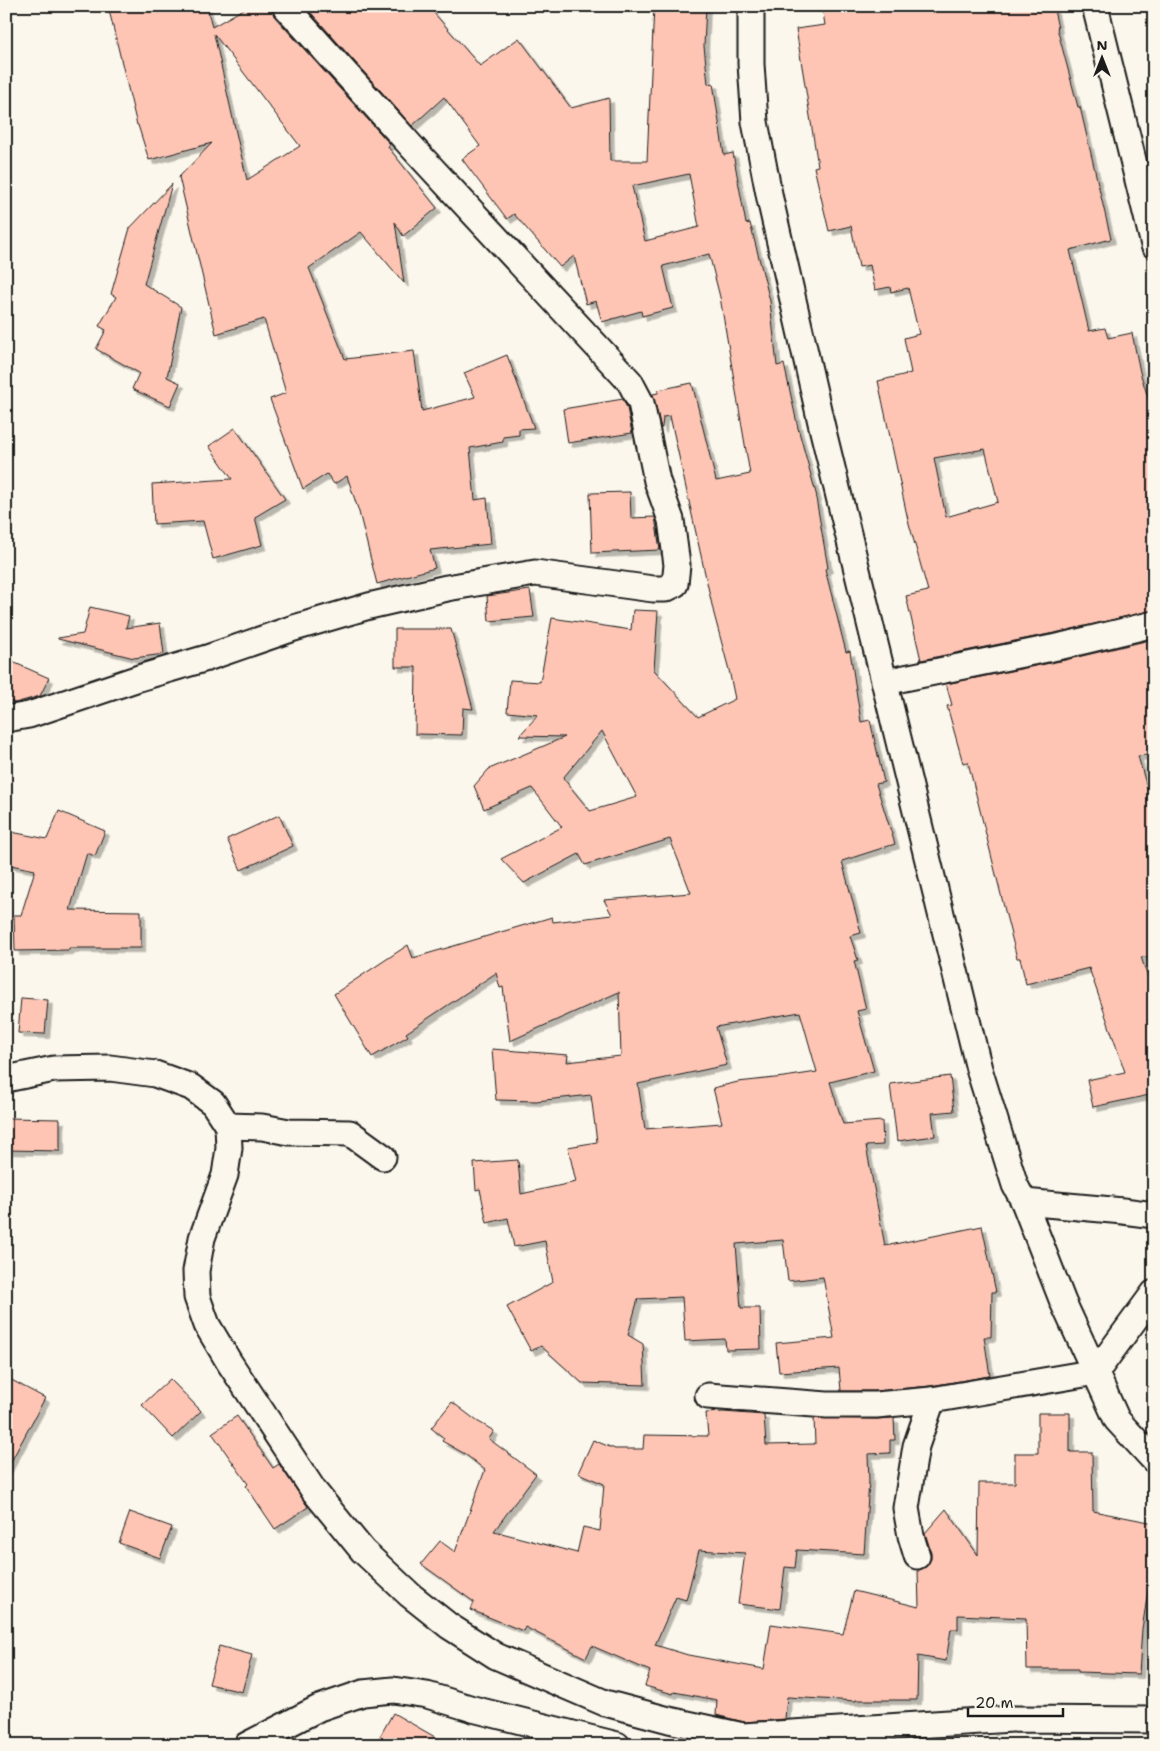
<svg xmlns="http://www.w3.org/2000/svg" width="1160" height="1751" viewBox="0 0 1160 1751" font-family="'Shantell Sans',sans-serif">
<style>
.building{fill:#fec5b4;stroke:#1c1c1c;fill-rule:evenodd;filter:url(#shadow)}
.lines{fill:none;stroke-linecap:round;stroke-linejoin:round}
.street-casing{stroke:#1c1c1c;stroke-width:29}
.street{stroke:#fbf7ec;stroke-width:25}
</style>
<defs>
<filter id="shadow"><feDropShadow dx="4.5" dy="4.5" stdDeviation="0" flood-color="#0004"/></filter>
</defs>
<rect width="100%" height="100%" fill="#fbf7ec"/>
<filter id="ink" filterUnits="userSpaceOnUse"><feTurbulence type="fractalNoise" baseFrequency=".02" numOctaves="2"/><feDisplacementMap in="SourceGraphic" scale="10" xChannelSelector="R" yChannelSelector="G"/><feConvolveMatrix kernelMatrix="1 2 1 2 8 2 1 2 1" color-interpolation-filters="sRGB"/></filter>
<g filter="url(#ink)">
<g class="building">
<path d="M 108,6 L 207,6 L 212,27 L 249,6 L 271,6 L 274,16 L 390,144 L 388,147 L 437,208 L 403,236 L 395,222 L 404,283 L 361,232 L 309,268 L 345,359 L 414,351 L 422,411 L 475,397 L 464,373 L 507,355 L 534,428 L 519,429 L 519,435 L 503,437 L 503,442 L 470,448 L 475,500 L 487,498 L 491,544 L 430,550 L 435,568 L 377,584 L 359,512 L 347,476 L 334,484 L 327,474 L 303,489 L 270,399 L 286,393 L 264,319 L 216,334 L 179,177 L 212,143 L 149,160 L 138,125 L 137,125 ZM 214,34 L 300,146 L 247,180 L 237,137 Z"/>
<path d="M 305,6 L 428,6 L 480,66 L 519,38 L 571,108 L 609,98 L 610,161 L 647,161 L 654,6 L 706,6 L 704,46 L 708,84 L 713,83 L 724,155 L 733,153 L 746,224 L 750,223 L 770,301 L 777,366 L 784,364 L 798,428 L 817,497 L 816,498 L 828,568 L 825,569 L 846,652 L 850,651 L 861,722 L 870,720 L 884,782 L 876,784 L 895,844 L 842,861 L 861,933 L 850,936 L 858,960 L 854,961 L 866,1009 L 857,1011 L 874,1071 L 830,1082 L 843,1124 L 882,1121 L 883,1145 L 866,1146 L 885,1246 L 982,1226 L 996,1292 L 992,1292 L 991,1337 L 984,1337 L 990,1376 L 930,1386 L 875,1391 L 841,1391 L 839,1368 L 779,1372 L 776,1343 L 834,1338 L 823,1277 L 788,1281 L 783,1240 L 736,1244 L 741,1308 L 760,1308 L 761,1349 L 726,1350 L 725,1339 L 685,1341 L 682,1297 L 638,1299 L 628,1335 L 643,1344 L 645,1385 L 582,1383 L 541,1346 L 531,1351 L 507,1307 L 553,1282 L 545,1241 L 514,1247 L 508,1218 L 487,1223 L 480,1189 L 476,1190 L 474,1163 L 518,1160 L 521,1194 L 576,1182 L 568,1147 L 597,1142 L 591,1095 L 536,1101 L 496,1100 L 492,1049 L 568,1055 L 567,1062 L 621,1056 L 619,992 L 510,1041 L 503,987 L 500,988 L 496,973 L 406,1033 L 408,1036 L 372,1057 L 334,994 L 408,945 L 413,958 L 552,917 L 553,922 L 612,915 L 604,900 L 691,893 L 670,839 L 585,865 L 579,854 L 524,883 L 501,859 L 562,827 L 532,788 L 484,809 L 474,786 L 489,769 L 565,737 L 519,736 L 538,715 L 507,712 L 510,680 L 540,682 L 552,618 L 631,630 L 633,610 L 658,611 L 654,670 L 698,717 L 735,699 L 729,670 L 714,614 L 670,416 L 663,417 L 662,428 L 661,428 L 653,394 L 658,393 L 658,390 L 692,383 L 716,481 L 750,474 L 720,297 L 709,254 L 663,266 L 673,308 L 642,316 L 641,311 L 602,322 L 596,301 L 586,304 L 574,256 L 560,267 L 514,214 L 507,219 L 462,159 L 480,146 L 444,97 L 412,126 ZM 689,174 L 699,227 L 645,241 L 632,186 ZM 602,731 L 637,797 L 590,811 L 563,778 ZM 800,1012 L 817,1072 L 784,1077 L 738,1082 L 713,1088 L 722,1123 L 645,1129 L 638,1084 L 727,1065 L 716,1027 Z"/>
<path d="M 822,6 L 1053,6 L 1058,28 L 1057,28 L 1078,107 L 1080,107 L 1111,239 L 1070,250 L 1089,331 L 1105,328 L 1108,338 L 1132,333 L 1140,372 L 1154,417 L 1154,528 L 1149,530 L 1154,557 L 1154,610 L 1059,632 L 921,660 L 906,596 L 928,591 L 908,520 L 878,381 L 911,373 L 904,338 L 919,334 L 908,288 L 891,292 L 890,287 L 875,290 L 870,265 L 859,267 L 851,226 L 829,231 L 814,167 L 818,166 L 796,29 L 825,25 ZM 985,449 L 998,502 L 946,517 L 934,458 Z"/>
<polygon points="172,184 144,284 181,307 167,377 180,383 170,406 132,389 139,373 96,349 106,330 99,326 116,297 111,294 130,228"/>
<polygon points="623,399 627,408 632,433 568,443 563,409"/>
<polygon points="235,428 285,499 255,517 262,545 213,559 203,521 154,524 152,484 232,479 209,446"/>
<polygon points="630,492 631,518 655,517 660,550 592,553 590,493"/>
<polygon points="530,590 534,617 489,621 487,596"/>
<polygon points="90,607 129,616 126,628 160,623 164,654 134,658 58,639 58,638 83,634"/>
<polygon points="395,629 451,629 473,709 463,708 462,735 415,734 416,667 395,667"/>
<polygon points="1154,639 1154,754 1138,756 1154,812 1154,956 1141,957 1154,996 1154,1094 1093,1107 1087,1080 1125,1072 1089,968 1026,984 1020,958 1017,958 1007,919 968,762 963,763 947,706 952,705 946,684 1065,660"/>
<polygon points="6,659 49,678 40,696 15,703 6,699"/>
<polygon points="59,811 105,831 95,856 87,853 70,910 141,911 141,948 69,948 69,950 15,951 14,915 21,915 35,870 6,864 6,831 47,839"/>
<polygon points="279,815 293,846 241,870 227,839"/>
<polygon points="21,998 48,1000 45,1034 18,1033"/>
<polygon points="950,1076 954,1111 932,1113 935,1136 897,1141 890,1084"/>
<polygon points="6,1118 60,1119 60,1151 6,1150"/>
<polygon points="6,1377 45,1398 6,1471"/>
<polygon points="170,1379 201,1411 173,1438 142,1405"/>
<polygon points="452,1402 477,1421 494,1431 489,1439 536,1474 494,1531 577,1553 583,1527 600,1531 604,1484 578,1473 593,1440 615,1449 643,1449 644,1435 708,1436 706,1413 723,1412 764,1415 766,1445 815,1444 814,1418 876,1419 894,1418 895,1440 890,1440 890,1453 868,1454 869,1481 864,1554 797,1550 795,1568 785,1567 780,1609 738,1604 745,1553 699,1550 686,1600 676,1597 655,1645 688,1655 764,1669 771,1624 843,1634 854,1591 919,1607 918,1570 927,1566 931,1559 931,1552 925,1533 946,1509 978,1555 979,1483 1015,1483 1015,1453 1038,1453 1038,1413 1070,1413 1070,1452 1092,1452 1093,1511 1154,1523 1154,1554 1142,1629 1139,1674 1078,1672 1078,1669 1027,1669 1026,1618 958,1615 958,1629 951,1629 946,1661 918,1656 917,1700 856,1700 856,1701 787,1697 785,1719 744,1722 716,1715 717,1700 674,1692 673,1694 645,1686 650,1671 592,1646 586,1658 525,1627 523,1631 471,1610 474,1602 421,1564 440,1541 455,1552 485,1470 465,1454 442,1441 444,1438 431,1428"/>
<polygon points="237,1416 273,1468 279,1464 308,1507 275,1529 246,1486 248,1484 212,1433"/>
<polygon points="130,1512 172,1527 160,1558 119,1543"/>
<polygon points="219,1646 252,1655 242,1692 209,1684"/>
<polygon points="393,1713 449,1745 375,1745"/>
</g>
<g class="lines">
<g class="street-casing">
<g id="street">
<polyline points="751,6 751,64 755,122 770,199 822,427 979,1069 1015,1185 1024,1202 1063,1302 1117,1420 1154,1460"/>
<polyline points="1095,6 1154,245"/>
<polyline points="885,682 1062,646 1154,624"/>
<polyline points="6,717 12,718 29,715 139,678 207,658 294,628 369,606 447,588 535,573 653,589 665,589 675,584 677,565 671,520 657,481 641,403 630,382 412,147 285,6"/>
<polyline points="6,1079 54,1069 110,1068 155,1074 191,1087 213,1103 228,1126 229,1148 225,1175 202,1238 196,1271 197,1297 207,1325 229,1362 314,1491 363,1551 410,1595 449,1626 496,1656 605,1703 669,1720 743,1736 1012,1719 1154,1720"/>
<polyline points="228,1126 262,1127 289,1132 350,1133 383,1157"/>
<polyline points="1024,1202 1123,1211 1154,1215"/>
<polyline points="708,1396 827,1405 876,1405 932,1400 1096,1372 1154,1293"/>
<polyline points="917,1556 911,1536 906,1508 916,1446 932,1400"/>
<polyline points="247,1745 319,1708 363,1693 393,1690 427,1695 473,1709 617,1745"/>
</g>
</g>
<use href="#street" class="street"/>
</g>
</g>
<rect width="1160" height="1751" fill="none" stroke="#fbf7ec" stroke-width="25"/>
<rect x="12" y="12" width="1135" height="1726" fill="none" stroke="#1c1c1c" stroke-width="2" filter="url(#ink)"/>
<g transform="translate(1102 58)" stroke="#fbf7ec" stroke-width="4" paint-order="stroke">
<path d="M0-4L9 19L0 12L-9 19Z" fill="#1c1c1c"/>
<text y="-8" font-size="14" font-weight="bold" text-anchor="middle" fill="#1c1c1c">N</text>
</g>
<path d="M968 1708v8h95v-8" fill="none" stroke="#1c1c1c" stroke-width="2.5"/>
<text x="975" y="1708" font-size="15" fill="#1c1c1c" stroke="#fbf7ec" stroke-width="4" paint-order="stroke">20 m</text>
</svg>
